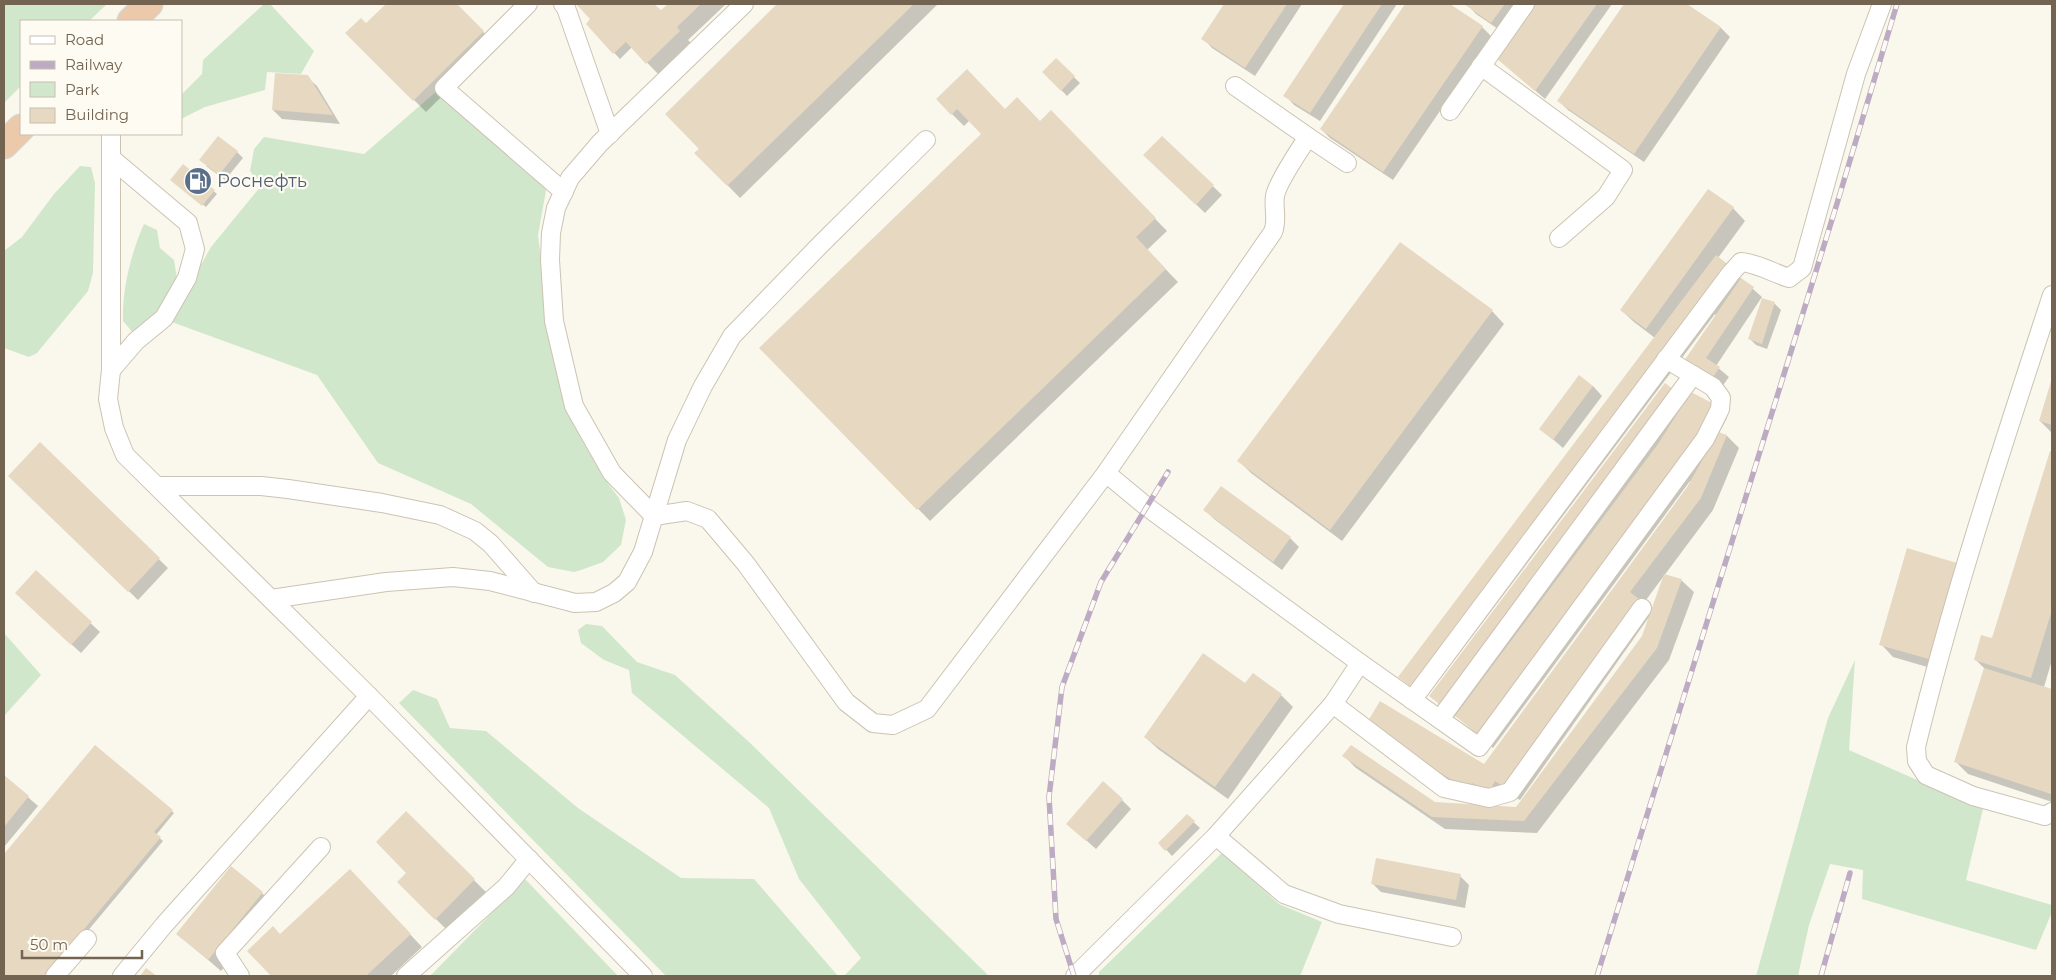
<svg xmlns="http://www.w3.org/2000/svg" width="2056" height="980" viewBox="0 0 2056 980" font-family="Montserrat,sans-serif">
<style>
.green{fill:#d1e7cc}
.shadow{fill:#0003}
.building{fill:#e7d8c2}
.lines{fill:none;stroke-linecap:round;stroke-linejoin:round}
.minor-casing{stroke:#ccc3b3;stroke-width:20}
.highway-casing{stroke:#d8d4ce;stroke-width:29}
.minor{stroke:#fff;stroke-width:18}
.highway{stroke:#ecc9ab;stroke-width:26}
.rail-casing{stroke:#bdabc4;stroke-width:5.5}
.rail{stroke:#fdfbf2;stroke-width:4;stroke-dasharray:11;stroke-linecap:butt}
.labels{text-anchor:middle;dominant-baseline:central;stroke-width:4.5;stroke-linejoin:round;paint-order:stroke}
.service-label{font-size:18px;fill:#4e5e75;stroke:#fdfbf2;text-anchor:start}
</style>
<rect width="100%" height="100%" fill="#faf8ec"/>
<g class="green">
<polygon points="4,4 107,4 89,21 21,21 21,86 4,103"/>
<polygon points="264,4 270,4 314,51 301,74 267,72 265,90 205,107 181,119 181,95 202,74 203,60"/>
<polygon points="438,90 547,185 538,235 548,313 579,435 603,477 619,498 626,520 621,545 603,562 581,570 574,572 548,567 471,504 378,463 317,375 169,321 211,247 261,186 250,171 254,149 264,137 364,154"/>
<polygon points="80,166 91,167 95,183 93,273 88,291 37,353 29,357 4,348 4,251 22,237 54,194"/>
<path d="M 144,224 L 157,230 L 160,248 L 174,260 L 177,278 L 173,297 L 163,313 L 134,334 L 123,321 C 122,289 131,253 144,224 Z"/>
<polygon points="586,624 602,626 637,662 675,675 748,741 989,976 844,976 861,958 799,879 769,808 632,693 629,670 604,660 581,643 578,630"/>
<polygon points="4,633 41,675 4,716"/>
<polygon points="1855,660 1849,750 1983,809 1966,880 2052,905 2052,912 2036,950 1862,899 1863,870 1830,864 1809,925 1798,976 1756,976 1828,718"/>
<polygon points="413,690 437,699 450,728 486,731 578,808 681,878 754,879 838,976 666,976 399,703"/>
<polygon points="1222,853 1279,904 1322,922 1300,976 1099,976 1099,972"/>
<polygon points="525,879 618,976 430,976"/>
</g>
<g class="shadow">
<polygon points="388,4 456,4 495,44 426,112 347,33 366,25"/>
<polygon points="577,4 653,4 661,12 669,4 726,4 688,40 692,44 659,75 632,47 620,59 587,24 592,20"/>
<polygon points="779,4 938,4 740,198 696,153 701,149 667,114"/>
<polygon points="1225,4 1302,4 1255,76 1212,48 1203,38"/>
<polygon points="1345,4 1397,4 1320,121 1294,105 1285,95"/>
<polygon points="1407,4 1448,4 1482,27 1491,36 1393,180 1330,138 1321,129"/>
<polygon points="1467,4 1521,4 1501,31 1476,14"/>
<polygon points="1537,4 1612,4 1545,99 1497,58"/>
<polygon points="1626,4 1685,4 1721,28 1730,37 1644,162 1568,110 1559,101"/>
<polygon points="1056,60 1080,83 1067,96 1044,72"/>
<polygon points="307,77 317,86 340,124 282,119 273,110"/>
<polygon points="937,99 1005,110 1040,123 1051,112 1167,231 1147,250 1178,282 930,521 761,348 983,134 970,120 964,126"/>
<polygon points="1162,137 1222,195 1205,213 1154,164"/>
<polygon points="237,152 243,158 225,180 206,166"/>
<polygon points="184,166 217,194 206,207 175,182"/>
<polygon points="1709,190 1733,208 1745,221 1718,258 1762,297 1716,366 1729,377 1721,388 1695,370 1717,316 1715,314 1425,699 1400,677 1655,338 1634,322 1621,310"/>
<polygon points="1400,244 1492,311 1504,324 1342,541 1251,473 1239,461"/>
<polygon points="1763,300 1775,304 1781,310 1767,349 1756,345 1750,339"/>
<polygon points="2052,381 2052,433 2040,421"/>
<polygon points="1593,386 1602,396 1563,448 1541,429"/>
<polygon points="1676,393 1685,403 1715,406 1727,418 1719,433 1727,436 1739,448 1713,510 1643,604 1652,612 1681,580 1694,592 1669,660 1537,833 1445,829 1356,768 1344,756 1435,803 1517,809 1643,636 1649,617 1520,800 1507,793 1481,801 1379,738 1485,765 1691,482 1690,481 1493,748 1456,715 1455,717 1443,708 1431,696"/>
<polygon points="40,444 168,568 138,600 10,476"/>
<polygon points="2051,453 2052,660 2044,687 2052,690 2052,802 1968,774 1956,762 1985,669 1975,659 1993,640"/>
<polygon points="1205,510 1290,538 1299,547 1282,570 1214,519"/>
<polygon points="1957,564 1969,576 1941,671 1893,657 1881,644"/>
<polygon points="36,572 100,632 81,653 25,602"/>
<polygon points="1246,685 1281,695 1293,707 1228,799 1158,749 1145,737"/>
<polygon points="95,747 174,813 156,835 163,841 50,976 4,976 4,856"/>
<polygon points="4,776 38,806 4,847"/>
<polygon points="1122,800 1131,809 1096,849 1077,832"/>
<polygon points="406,813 486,892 448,931 399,882 408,873"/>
<polygon points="1187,816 1200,828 1172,856 1160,843"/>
<polygon points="1460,876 1469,885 1465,908 1381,892 1372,883"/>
<polygon points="362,883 422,947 391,976 273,976 249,951 280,935"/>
<polygon points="262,893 274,905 221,971 178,934"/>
</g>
<g class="building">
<polygon points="386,4 457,4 484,31 413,101 345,33 361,18 366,23"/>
<polygon points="576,4 654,4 661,10 668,4 701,4 677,27 680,31 646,64 626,42 613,54 586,24 590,19"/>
<polygon points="777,4 914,4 727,186 694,153 699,149 665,114"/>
<polygon points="1224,4 1287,4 1245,68 1201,39"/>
<polygon points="1344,4 1382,4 1310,113 1283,96"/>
<polygon points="1405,4 1450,4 1483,26 1383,172 1320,129"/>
<polygon points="1464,4 1505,4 1491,23"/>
<polygon points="1535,4 1597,4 1535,91 1496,58"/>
<polygon points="1624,4 1687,4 1721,27 1634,154 1557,101"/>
<polygon points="1056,58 1075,76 1061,91 1042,72"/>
<polygon points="967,69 1005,109 1017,97 1040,121 1051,110 1156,218 1136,237 1166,269 917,510 759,348 981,134 957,109 951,115 936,99"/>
<polygon points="275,73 308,75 333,115 272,110"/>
<polygon points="218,136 238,151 219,175 199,160"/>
<polygon points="1162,136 1214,185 1196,205 1143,155"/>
<polygon points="183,164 215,190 202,206 170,180"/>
<polygon points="1708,189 1734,207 1646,329 1620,310"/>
<polygon points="1400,242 1493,310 1330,530 1237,461"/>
<polygon points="1716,255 1730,266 1413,688 1398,677"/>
<polygon points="1741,278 1754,287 1706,358 1720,367 1711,380 1684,361"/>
<polygon points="1762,298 1775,302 1762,344 1748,339"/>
<polygon points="1579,375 1593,386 1553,440 1539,429"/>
<polygon points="2052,378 2052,425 2039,421"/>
<polygon points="1665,383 1677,392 1442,706 1429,696"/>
<polygon points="1691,392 1716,405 1689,453 1480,736 1455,716 1658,444"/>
<polygon points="1718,432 1727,435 1701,498 1630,592 1640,600 1507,789 1495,781 1489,792 1472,783 1468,790 1365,726 1380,701 1484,764 1686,489"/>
<polygon points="40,442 160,558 128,592 8,476"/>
<polygon points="2050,451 2052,452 2052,610 2031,678 1974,660 1981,635 1992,638"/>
<polygon points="1221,486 1291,537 1273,562 1203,510"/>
<polygon points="1907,548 1957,563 1929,659 1879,645"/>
<polygon points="36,570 92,622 71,645 15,593"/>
<polygon points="1664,574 1682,579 1657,648 1524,821 1432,817 1342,756 1351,745 1435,802 1516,807 1642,636"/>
<polygon points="1203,653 1245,683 1253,673 1282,694 1215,787 1144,737"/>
<polygon points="1984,668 2052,689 2051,794 1954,762"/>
<polygon points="95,745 173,810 154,832 161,837 45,976 4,976 4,854"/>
<polygon points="4,775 29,796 4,827"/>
<polygon points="1103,781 1123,799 1086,841 1066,824"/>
<polygon points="406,811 475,879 435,920 397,882 406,873 376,842"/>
<polygon points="1187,814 1195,821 1165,851 1158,843"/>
<polygon points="1376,858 1461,874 1456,900 1371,884"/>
<polygon points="231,866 263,892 208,960 176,934"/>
<polygon points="350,869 411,934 366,976 271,976 247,951 273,926 280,934"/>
<polygon points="146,968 157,976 140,976"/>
</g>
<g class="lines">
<g class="minor-casing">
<g id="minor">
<polyline points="528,4 444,88 564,192"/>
<polyline points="563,4 566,8 610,134"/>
<path d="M 744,4 L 600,143 L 570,178 L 556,208 L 551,233 L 550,260 L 554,321 L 574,406 L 612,473 L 654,516 L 687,511 L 708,519 L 746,564 L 846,702 L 873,723 L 893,725 L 927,709 L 1106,473 L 1273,232 C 1278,220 1273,208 1275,196 C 1277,183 1300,149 1308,137 L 1235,86"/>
<polyline points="1481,66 1623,170 1606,197 1559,238"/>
<polyline points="1450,111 1525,4"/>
<polyline points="111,134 111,370 108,399 114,428 125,455 369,696 643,976"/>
<polyline points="1308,137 1347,163"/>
<path d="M 2052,295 C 2003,445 1953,594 1916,747 L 1917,761 L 1926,775 L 1973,796 L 2045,816 L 2052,812"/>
<polyline points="111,370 136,341 164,318 187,278 195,249 188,223 112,159"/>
<polyline points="1106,473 1147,507 1360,663 1479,747 1705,439 1720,409 1721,398 1713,387 1666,359"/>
<polyline points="157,486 261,486 288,489 382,503 440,515 475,531 491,544 534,593"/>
<polyline points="271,599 386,582 453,577 490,581 575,603 596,602 614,593 627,582 643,552 677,440 703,386 732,336 820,245 926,140"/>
<path d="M 1412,700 L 1731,273 L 1741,262 C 1757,263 1773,273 1789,278 L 1802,268 L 1856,74 L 1882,4"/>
<polyline points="1333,704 1444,788 1489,798 1510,792 1642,608"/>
<polyline points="1440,719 1693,375"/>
<polyline points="1216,836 1284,894 1339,914 1452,937"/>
<polyline points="55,976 87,939"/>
<polyline points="122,976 164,925 369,696"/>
<polyline points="240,976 225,953 321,847"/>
<polyline points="406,976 506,887 529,859"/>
<polyline points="1075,976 1216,836 1333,704 1360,663"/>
</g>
</g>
<g class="highway-casing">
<g id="highway">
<polyline points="131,21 149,4"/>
<polyline points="4,145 21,128"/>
</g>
</g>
<use href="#minor" class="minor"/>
<use href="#highway" class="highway"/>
<g class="rail-casing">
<g id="rail">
<polyline points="1074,976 1056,919 1049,797 1062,687 1101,582 1168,472"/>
<polyline points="1597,976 1839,197 1897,4"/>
<polyline points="1821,976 1850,873"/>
</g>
</g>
<use href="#rail" class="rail"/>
</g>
<defs>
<g id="fuel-disc" transform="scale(1.4375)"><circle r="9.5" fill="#5c6f8a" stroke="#fdfbf2"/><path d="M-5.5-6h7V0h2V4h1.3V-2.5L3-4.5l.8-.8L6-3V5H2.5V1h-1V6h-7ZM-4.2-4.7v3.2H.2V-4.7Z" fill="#fff"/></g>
</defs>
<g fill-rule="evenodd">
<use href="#fuel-disc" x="198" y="181"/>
</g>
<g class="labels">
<g class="service-label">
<text x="217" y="181">Роснефть</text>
</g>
</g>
<rect width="2056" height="980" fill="none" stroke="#736451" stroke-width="10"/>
<rect x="20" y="20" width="162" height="115" fill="#fdfbf2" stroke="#c6bfb2"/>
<rect x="30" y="36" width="25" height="8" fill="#ffffff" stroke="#c6bfb2"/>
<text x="65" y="45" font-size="15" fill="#736451">Road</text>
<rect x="30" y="61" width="25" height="8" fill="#bdabc4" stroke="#c6bfb2"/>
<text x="65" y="70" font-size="15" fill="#736451">Railway</text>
<rect x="30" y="82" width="25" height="15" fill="#d1e7cc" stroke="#c6bfb2"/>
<text x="65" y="95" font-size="15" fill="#736451">Park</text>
<rect x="30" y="108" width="25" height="15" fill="#e7d8c2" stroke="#c6bfb2"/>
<text x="65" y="120" font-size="15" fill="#736451">Building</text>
<path d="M22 950v8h120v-8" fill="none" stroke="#736451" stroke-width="2.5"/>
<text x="30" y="950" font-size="15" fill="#736451" stroke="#fdfbf2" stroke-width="4" paint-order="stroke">50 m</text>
</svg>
